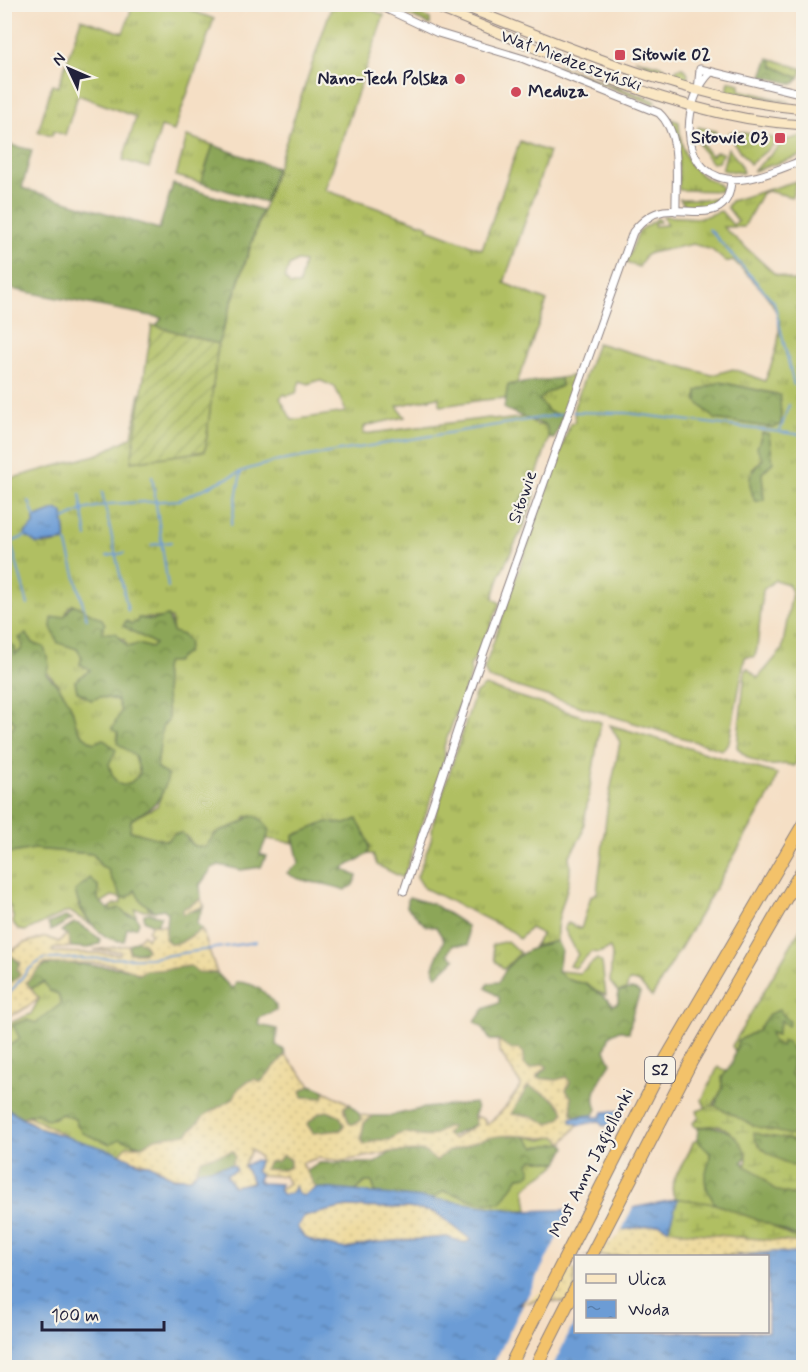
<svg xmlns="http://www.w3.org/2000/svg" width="808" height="1372" viewBox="0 0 808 1372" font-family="Mynerve,sans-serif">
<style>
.grass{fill:url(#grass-tufts);stroke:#69704e;stroke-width:1.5;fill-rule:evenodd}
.forest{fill:url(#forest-crowns);stroke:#57644a;stroke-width:1.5}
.wetland{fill:url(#wetland-marsh);stroke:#69704e;stroke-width:1.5;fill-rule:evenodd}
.sand{fill:url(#sand-dots);stroke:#887e6c;stroke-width:1.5;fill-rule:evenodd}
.garden{fill:url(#garden-furrows);stroke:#69704e;stroke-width:1.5}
.water{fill:url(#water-ripples);stroke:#475f88;stroke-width:1.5;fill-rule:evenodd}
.pier{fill:#f5dfc5}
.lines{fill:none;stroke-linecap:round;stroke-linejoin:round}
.stream{stroke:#6c9cd5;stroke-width:2}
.minor-casing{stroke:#8c8080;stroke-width:9}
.secondary-casing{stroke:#8c8080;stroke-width:11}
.motorway-casing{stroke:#8c8080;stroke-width:14}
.minor{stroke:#fff;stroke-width:7}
.secondary{stroke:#fae7c3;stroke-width:9}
.motorway{stroke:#f3c26a;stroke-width:12}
.poi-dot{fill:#d1495b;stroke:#f7f3e8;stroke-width:2}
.labels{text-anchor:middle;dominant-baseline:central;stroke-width:4.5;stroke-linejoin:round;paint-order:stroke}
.shield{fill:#f7f3e8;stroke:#62616f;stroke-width:1.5}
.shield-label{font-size:16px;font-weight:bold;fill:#22223b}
.poi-label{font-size:18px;font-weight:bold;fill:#22223b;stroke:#f7f3e8;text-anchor:start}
.street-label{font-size:18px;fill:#22223b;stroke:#f7f3e8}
</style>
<defs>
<pattern id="grass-tufts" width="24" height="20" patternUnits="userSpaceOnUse" patternTransform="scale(1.5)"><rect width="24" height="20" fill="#b0bf62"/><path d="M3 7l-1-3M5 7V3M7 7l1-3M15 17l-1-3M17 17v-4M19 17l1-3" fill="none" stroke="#8f9b52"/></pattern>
<pattern id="forest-crowns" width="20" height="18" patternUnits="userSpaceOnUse" patternTransform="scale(1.5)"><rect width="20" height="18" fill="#8ca658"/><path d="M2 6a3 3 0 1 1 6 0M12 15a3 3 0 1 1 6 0" fill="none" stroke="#72874a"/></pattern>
<pattern id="wetland-marsh" width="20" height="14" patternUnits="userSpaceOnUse" patternTransform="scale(1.5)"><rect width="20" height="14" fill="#b0bf62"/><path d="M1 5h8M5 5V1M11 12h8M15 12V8" fill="none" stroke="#8f9b52"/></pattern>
<pattern id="sand-dots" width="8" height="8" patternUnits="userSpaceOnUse" patternTransform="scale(1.5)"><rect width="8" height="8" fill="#eeda9e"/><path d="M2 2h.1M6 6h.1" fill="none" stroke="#ccbb89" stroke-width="1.8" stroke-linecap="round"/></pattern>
<pattern id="garden-furrows" width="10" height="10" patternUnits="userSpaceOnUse" patternTransform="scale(1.5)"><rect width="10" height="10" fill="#b0bf62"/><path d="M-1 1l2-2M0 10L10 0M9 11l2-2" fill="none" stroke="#8f9b52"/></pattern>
<pattern id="water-ripples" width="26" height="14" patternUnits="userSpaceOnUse" patternTransform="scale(1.5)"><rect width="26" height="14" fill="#6c9cd5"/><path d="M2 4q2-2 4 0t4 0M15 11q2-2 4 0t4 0" fill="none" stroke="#587fae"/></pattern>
</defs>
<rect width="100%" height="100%" fill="#f7f3e8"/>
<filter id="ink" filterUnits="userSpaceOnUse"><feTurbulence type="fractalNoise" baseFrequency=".0167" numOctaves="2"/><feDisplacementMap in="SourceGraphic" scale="12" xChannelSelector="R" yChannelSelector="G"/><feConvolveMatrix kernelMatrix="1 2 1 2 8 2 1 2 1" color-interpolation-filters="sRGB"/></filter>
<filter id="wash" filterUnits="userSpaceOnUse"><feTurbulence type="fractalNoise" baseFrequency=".008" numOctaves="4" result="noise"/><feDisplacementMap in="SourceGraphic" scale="24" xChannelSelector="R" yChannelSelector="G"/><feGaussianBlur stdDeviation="1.35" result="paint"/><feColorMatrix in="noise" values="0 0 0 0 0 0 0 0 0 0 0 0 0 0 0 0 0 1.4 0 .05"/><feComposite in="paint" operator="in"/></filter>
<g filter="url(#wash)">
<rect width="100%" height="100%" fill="#f5dfc5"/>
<g class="grass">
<polygon points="174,4 214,19 174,131 161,127 149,168 123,160 136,117 78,95 65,135 53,131 52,136 38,132 52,85 58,87 81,19 123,33 133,5"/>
<path d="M 332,5 L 359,5 L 384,15 L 325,190 L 429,226 L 428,229 L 482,249 L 520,141 L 549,152 L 504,283 L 547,301 L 517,383 L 508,385 L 506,399 C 499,396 454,405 441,406 L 438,397 L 397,406 L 405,417 L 365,426 L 363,434 L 489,418 L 502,420 L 526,417 L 537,425 L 546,425 L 549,438 L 532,490 L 528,490 L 520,522 L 524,525 L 500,575 L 493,598 L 500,603 L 481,649 L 470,666 L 471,674 L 444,746 L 445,760 L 403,878 L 377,865 L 373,854 L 368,854 L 370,845 C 348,826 341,816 311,829 C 305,832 299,832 293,836 L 293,843 L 267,839 L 269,830 L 247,816 L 242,823 L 214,834 L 207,847 L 194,846 L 187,836 L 167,841 L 130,831 L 131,820 L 157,806 L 166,783 L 157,768 L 162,727 L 168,720 L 164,668 L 173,632 L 171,618 L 139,618 L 137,622 L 132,624 L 126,621 L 155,644 L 151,648 L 138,644 L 128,647 L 124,639 L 102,633 C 94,617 87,608 69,606 L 65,616 L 51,627 L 57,636 L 77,649 L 90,670 L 75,681 L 77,691 L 91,700 L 100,697 L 117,699 L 121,711 L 118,733 L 135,756 L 140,773 C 134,780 129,790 118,784 C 110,779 108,764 103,756 C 95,744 85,740 78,729 C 70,717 71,703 62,691 C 52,675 35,660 23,645 L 21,650 L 15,654 L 11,644 L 5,650 L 5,480 L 99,454 L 132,437 L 140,393 L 205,451 L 218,344 ZM 297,261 L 304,262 L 299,285 L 290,285 L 285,279 L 289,266 ZM 319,380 L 335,387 L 346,412 L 292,420 L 280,398 L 285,394 L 287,396 L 296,393 L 300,381 L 309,384 ZM 57,509 L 63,513 L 66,541 L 45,545 L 26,536 L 34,525 L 34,518 Z"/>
<polygon points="386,5 395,5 430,19 430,25"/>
<polygon points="635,59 664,67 666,69 662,73"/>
<polygon points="772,59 803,69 799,78 773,66"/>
<polygon points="556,65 656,101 653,104"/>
<circle cx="681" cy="75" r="7"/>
<polygon points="729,81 740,84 740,90 789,102 727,92"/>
<path d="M 671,119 L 679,122 C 680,144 685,165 704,177 C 712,182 720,182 723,191 L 679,190 L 678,140 Z"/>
<path d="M 698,127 L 716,131 L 715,134 L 708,132 L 704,137 L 706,139 L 701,143 L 711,156 L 716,152 L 723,153 L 718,162 L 712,163 C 703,152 694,142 698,127 Z"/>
<polygon points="733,131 773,138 776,143 750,164 729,137 729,133"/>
<polygon points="187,136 213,145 201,183 176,176"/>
<polygon points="803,136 803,155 753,171 786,140"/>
<polygon points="728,148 740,163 743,173 722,170"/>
<path d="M 803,179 L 796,183 L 792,197 L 768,191 L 762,193 L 744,227 L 723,227 L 775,274 L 797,282 L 803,265 L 803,753 L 794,766 C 784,762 779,766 770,765 C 758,765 743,756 737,747 L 745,672 L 747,668 L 758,678 L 782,650 L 792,592 L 788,584 L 775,580 L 763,590 L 757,649 L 754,657 L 745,657 L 729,743 L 722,750 L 488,678 L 484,669 L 570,424 L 575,422 L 574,407 L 597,343 L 712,375 L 733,369 L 765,381 C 792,316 780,307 733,260 L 726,262 L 712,250 L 693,244 L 650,253 L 645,256 L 639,267 L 626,263 L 639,231 L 658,218 L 660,222 L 654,223 L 654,226 L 667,225 L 663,216 L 700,218 L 721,211 L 733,225 L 738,221 L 727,207 L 731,201 ZM 720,382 L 777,394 L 781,401 L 745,423 L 715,419 ZM 763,459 L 773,462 L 762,473 L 752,470 Z"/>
<polygon points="572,376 571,399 564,416 549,412 539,400 546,393 561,386 560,378"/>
<path d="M 485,686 L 601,722 L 582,835 L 569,857 C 575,887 554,911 557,941 L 534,946 L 542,934 L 530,928 L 519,939 L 513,932 L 424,888 L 417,877 L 431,840 L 433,823 L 475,694 Z"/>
<polygon points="5,716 11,718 15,723 5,743"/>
<path d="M 610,725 L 777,774 L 773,789 L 652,997 C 642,989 644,981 629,981 L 626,989 L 618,992 L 610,982 L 612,954 L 610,948 L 599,953 L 591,952 L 575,968 L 569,966 L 578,955 L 564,928 L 568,923 L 581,929 L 591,896 L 597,893 L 608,802 L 620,742 Z"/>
<polygon points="34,849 93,854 101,866 108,869 122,898 135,890 141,901 154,911 135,909 136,916 111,911 108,909 115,904 121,903 121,898 112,896 101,903 98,900 98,886 78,905 91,925 69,911 25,931 19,930 13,923 13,916 5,894 4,854"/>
<polygon points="803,924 804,1077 803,1080 798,1081 791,1074 795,1055 773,1042 770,1032 776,1035 781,1019 790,1022 769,1014 758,1030 738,1041 736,1053 732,1046"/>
<polygon points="507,941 520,953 504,969 495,961 492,945"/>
<path d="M 597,959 L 602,963 L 606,995 L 592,990 L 586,983 C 575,983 565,980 558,971 L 580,973 Z"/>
<polygon points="44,982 58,994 61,1004 36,1024 27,1020 14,1025 20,1039 5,1049 4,1032 10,1028 10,1023 31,1014 39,999 30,989"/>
<polygon points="718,1067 727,1071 722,1078 722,1089 708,1114 702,1100"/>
<polygon points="36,1113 53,1119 62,1114 75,1119 77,1126 124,1137 136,1146 127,1146 119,1155 73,1140 29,1116"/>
<polygon points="524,1136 542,1140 556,1136 563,1143 535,1147"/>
<path d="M 697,1140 L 710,1153 C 711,1166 705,1174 706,1188 L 780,1231 L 803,1238 L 803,1243 L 675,1198 C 664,1182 689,1160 693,1142 Z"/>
<path d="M 533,1159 L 558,1163 C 548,1174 535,1177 525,1189 L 528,1210 L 503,1210 L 432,1199 L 444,1191 L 466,1197 L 503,1197 L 519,1177 L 527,1176 L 529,1163 Z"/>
<polygon points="366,1182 372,1182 376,1194 356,1191"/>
</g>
<g class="forest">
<polygon points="769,58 772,59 773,66 799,78 794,84 762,76"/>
<polygon points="6,144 32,150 22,188 159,229 173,184 262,210 218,344 156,326 162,318 5,288"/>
<polygon points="213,145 276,168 265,202 201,183"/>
<path d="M 560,378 L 561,386 L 546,393 L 539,400 L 549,412 L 564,416 L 554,439 L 549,438 L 546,425 C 541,425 508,411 504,408 L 508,385 Z"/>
<polygon points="720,382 780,395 781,424 774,428 715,419 697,402 697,391"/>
<path d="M 762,433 L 769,434 L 773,462 L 762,473 L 764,500 L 755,502 C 747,481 747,475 763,459 L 757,448 Z"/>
<polygon points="528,490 532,490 535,495 524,525 516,518 516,507"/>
<path d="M 73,604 L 102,619 L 105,624 L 102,633 L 116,633 L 128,647 L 138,644 L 151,648 L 155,644 L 123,626 L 126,621 L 132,624 L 137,622 L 138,618 L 152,620 L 168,616 L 173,632 L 183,635 L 189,643 L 187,652 L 175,662 L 167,662 L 164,668 L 168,720 L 162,727 L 157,768 L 168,776 C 161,804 153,806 131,820 L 130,831 L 167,841 L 174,834 L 182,833 L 194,846 L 206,847 C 218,826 223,832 241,823 C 247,820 247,817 253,815 L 262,820 L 270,830 L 260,854 L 266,856 L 261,867 L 241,870 L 219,865 L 212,868 L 200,885 L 201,899 L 183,909 L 195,911 L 204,906 L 196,923 L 202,929 L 180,943 L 171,944 L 165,939 L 167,913 L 164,909 L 154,911 L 141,901 L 135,890 L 128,898 L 122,898 C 118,887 110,880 108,869 L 101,866 L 93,854 L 34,849 L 5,854 L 5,743 L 15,723 L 11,718 L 5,716 L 5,650 L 11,644 L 15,647 L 15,654 L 21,650 L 23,645 L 19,638 L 26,634 L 34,644 L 44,647 L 49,664 L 46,674 C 56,683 64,692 70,704 C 79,724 70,729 94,743 L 103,739 L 116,750 L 109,764 C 115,787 124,793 140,773 L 135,756 L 117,743 L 118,733 L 112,729 L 121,711 L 117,700 L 100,697 L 91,700 L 77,691 L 75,681 L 90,670 L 80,664 L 82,657 L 77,649 L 58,643 L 51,627 L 52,618 L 65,616 Z"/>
<path d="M 357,819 C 362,832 372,838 368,854 L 342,869 L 357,876 L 353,885 L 345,890 C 327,882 302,884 287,873 L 299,863 L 293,836 L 327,822 L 346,824 Z"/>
<path d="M 90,878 L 98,886 L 98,900 L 111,911 L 119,908 L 128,916 L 136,916 L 139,922 L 137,927 L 127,928 L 124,941 C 100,943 79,911 75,891 Z"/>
<polygon points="409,897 435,905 467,926 468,945 453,945 448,954 455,959 437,976 433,967 444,940 436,927 426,926 406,906"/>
<polygon points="149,913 161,916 156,927 144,920 144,914"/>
<polygon points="65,917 72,919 51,931 48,924"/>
<polygon points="74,923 79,924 100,939 100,943 89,948 71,947 67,935 61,931"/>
<polygon points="137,940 144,943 147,951 129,953 129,945"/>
<path d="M 557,941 L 561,950 L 558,971 C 565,980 574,983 586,983 C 594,992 605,995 613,1005 L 618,1003 L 618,992 C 627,989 633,987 640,993 L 633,1012 L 629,1033 L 619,1030 L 610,1035 L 605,1050 L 611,1063 C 602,1077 589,1093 597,1109 L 594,1115 L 576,1116 L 572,1114 L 571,1097 L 556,1080 L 536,1078 L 547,1067 L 542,1064 L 530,1069 L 498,1040 L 490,1040 L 483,1028 L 475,1022 L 484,1009 L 499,1003 L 499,997 L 486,988 L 489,983 L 499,982 C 511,955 530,947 557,941 Z"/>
<polygon points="8,953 21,964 20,975 11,983 5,982 4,954"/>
<path d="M 65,963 L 130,969 L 138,974 L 145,969 C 161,971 174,968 190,966 L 198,972 L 217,973 L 230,987 L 234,988 L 236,982 C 255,982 266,992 276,1006 L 276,1010 L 259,1018 L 259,1025 L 277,1029 L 276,1045 L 284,1050 L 285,1055 L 261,1082 C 243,1074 241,1093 230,1101 C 223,1107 213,1109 206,1115 C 201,1119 199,1125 194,1129 C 180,1142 157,1134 142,1146 L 120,1139 L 110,1144 L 82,1133 L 75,1119 L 62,1114 L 48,1120 L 36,1113 L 22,1117 L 5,1107 L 4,1049 L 20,1039 L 13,1025 L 27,1020 L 36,1023 L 61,1004 L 58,994 L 49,991 L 44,982 L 30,989 L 26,982 C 37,965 46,964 65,963 Z"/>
<path d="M 779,1010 L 790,1022 L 788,1026 L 781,1020 L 777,1035 L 770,1032 L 773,1042 L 781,1046 L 783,1041 L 788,1042 L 795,1055 L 791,1074 L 798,1081 L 803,1077 L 803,1179 L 746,1157 L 742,1162 L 793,1194 L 803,1197 L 803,1238 L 715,1204 C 710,1195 702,1183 706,1172 C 708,1164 711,1161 710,1153 L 697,1140 L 698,1128 C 713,1125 720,1127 734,1135 L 713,1110 L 722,1089 L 722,1078 L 732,1063 L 738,1041 L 758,1030 L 769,1014 Z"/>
<polygon points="311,1085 325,1091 323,1098 303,1097 301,1091"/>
<path d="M 528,1086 C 543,1093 557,1097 564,1112 L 561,1118 L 549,1124 L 511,1114 Z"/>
<path d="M 475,1103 L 477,1109 L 474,1116 L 476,1125 L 448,1137 L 446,1127 C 418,1151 413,1120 390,1140 L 377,1140 L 364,1145 L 361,1140 L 364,1123 L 373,1116 L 389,1116 L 425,1108 Z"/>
<polygon points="350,1104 360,1115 361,1120 353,1125 349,1123 344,1107"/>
<polygon points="327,1111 340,1116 344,1125 341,1130 313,1133 307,1124 319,1113"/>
<polygon points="503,1135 524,1136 535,1147 563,1143 566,1147 558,1163 533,1159 529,1163 531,1173 527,1176 519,1177 501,1203 479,1202 444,1191 432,1199 376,1194 372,1182 365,1182 356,1191 316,1188 306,1172 319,1163 375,1163 391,1152 445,1151 483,1137"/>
<polygon points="225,1151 233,1151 236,1157 231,1165 198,1170 196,1167 201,1159"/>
<path d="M 283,1155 L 290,1159 L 290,1167 C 282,1171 272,1173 264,1169 L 269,1162 L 278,1161 Z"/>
</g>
<g class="wetland">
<path d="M 713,1105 L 754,1126 L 803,1138 L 803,1197 L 774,1190 L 758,1173 L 745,1166 C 753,1152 732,1130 719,1126 C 711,1124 703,1128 695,1127 L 693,1123 L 699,1117 L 697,1111 ZM 754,1132 C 765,1139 784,1135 796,1142 L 803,1164 L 792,1166 C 780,1159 752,1148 754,1132 Z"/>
<polygon points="675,1198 715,1204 771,1225 803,1243 803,1260 768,1256 586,1256"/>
</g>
<g class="sand">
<polygon points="201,899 204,906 183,914 183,909"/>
<path d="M 152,924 L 166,926 L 165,939 L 171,944 L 180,943 L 202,929 L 217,973 L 198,972 L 190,966 C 174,968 161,971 145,970 L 139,974 C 113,958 73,964 44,964 L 26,982 L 39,999 L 19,1012 L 5,1017 L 5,982 L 11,983 L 20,975 L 17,969 L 21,963 L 8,953 L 24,943 L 46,937 L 59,942 L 67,934 L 71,947 L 53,949 L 53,952 L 120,954 L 120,951 L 94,950 L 129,945 L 129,953 L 143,953 L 147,950 L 144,943 L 137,940 L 143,935 L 147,938 L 151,934 L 148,931 Z"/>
<path d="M 498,1040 L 512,1050 L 518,1048 L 524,1053 L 523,1064 L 530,1069 L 543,1064 L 547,1067 L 537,1075 L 537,1078 L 556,1080 L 566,1077 L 570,1082 L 566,1090 L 571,1097 L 572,1114 L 580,1122 L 563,1143 L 556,1136 C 544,1140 537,1137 524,1136 C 500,1134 486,1137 465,1146 C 452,1151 446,1150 436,1161 L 424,1151 L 391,1152 L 343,1161 L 318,1158 L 302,1163 L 316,1188 L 305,1196 L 291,1193 L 283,1195 L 279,1190 L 289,1183 L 284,1176 L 260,1175 L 256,1171 L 260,1157 L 251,1150 L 244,1166 L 253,1182 L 233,1186 L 226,1174 L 235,1166 L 231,1165 L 235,1157 L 233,1151 L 202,1159 L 191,1178 C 165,1178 171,1174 151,1165 C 141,1161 129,1161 119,1155 L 127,1146 L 142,1146 L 155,1138 L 187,1134 L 205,1115 L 233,1099 L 238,1089 L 248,1081 L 255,1079 L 261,1082 L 285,1055 L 311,1085 L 301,1091 L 303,1097 L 323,1098 L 325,1091 L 350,1104 L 344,1107 L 349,1123 L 353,1125 L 361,1120 L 360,1115 L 373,1116 L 364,1123 L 361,1139 L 364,1145 L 377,1140 L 390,1140 C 413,1120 418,1151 446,1127 L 452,1127 L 446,1134 L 453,1139 L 476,1125 L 474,1116 L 485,1119 L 485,1125 C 501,1115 511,1101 521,1085 L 499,1050 ZM 528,1086 C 543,1093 557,1097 564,1112 L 561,1118 L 549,1124 L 532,1116 L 511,1114 ZM 327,1111 L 340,1116 L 344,1125 L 341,1130 L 313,1133 L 307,1124 L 319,1113 ZM 283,1155 L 290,1159 L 290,1167 L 283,1170 L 264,1169 L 269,1162 L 278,1161 Z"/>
<polygon points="29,1116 73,1140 41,1129 22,1117"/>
<polygon points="346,1207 408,1208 435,1212 472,1240 465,1243 447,1237 371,1243 346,1249 314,1242 304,1237 297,1227 305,1216"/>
<polygon points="660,1224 668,1229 684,1232 803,1243 803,1254 586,1256 622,1230"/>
<polygon points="575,1264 575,1301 569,1303 540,1300 514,1305"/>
</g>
<g class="garden">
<path d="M 680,199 L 718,199 C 710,207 697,211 686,207 Z"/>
<polygon points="152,325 218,344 205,451 131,462"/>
</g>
<g class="water">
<polygon points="57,509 63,513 66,541 37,544 26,536 25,533 34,525 34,518"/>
<path d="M 4,1107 L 41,1129 L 116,1152 L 141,1164 L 149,1164 L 172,1178 L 191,1178 L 198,1170 L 231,1165 L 235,1166 L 236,1170 L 226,1175 L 233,1186 L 251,1183 L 253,1182 L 244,1166 L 255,1160 L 259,1161 L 256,1171 L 260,1175 L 258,1180 L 261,1183 L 281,1184 L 279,1190 L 283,1195 L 291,1193 L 295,1186 L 298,1194 L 304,1196 L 316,1188 L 332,1189 L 443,1200 L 520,1211 L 632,1208 L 678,1199 L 668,1229 L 660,1224 L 622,1230 L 586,1256 L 576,1256 L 535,1293 L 516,1305 L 523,1305 L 572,1326 L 575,1322 L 576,1332 L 768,1332 L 768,1256 L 736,1256 L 773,1252 L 803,1254 L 803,1367 L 5,1367 ZM 346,1207 L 408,1208 L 435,1212 L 471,1240 L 465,1243 L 447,1237 L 371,1243 L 346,1249 L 314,1242 L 304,1237 L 297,1227 L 305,1216 Z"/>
<polygon points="632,1110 627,1122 603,1126 600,1121 580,1125 571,1122 571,1118 594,1115 593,1117 601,1117 603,1112"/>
</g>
<g class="pier">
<polygon points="623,1108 635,1109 627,1125 613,1127"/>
<polygon points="634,1205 619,1236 591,1256 576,1256 576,1268 525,1303 572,1323 576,1319 552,1368 492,1367 572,1208"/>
</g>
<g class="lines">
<g class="stream">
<polyline points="709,229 774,302 794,385"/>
<polyline points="573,412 627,413 804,435"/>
<polyline points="780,431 789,405"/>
<polyline points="152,476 168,587"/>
<polyline points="102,492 128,611"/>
<polyline points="80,494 87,537"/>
<polyline points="29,501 35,518"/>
<polyline points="4,517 28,605"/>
<polyline points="64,519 83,510 109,504 179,500 245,470 273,462 564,414"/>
<polyline points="231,525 241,472"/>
<polyline points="66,541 87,619"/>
<polyline points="4,545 26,536"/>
<polyline points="151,545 171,542"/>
<polyline points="107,556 124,553"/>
<polyline points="4,1000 29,969 43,959 150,958 256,942"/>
</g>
</g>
</g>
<g filter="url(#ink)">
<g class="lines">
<g class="minor-casing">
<g id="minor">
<path d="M 376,4 L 438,33 L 524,59 L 659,113 C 683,135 675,180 676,211"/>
<polyline points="4,12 7,4"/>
<path d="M 711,72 C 683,98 676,171 727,179 C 751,183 781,168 804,160"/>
<polyline points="698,91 700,69 804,94"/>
<path d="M 404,891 L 474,680 L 633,232 C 641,222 651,213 664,211 C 689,207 729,226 731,180"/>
</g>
</g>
<g class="secondary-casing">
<g id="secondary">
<path d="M 427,4 C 551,50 668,118 804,125"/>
<path d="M 458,4 C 572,48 681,98 804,109"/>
</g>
</g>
<g class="motorway-casing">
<g id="motorway">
<polyline points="591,1256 691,1062 804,867"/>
<polyline points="509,1368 667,1057 804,823"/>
<polyline points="535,1368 576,1287"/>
</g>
</g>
<use href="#minor" class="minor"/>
<use href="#secondary" class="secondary"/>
<use href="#motorway" class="motorway"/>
</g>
</g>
<g class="poi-dot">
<rect x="614" y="49" width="12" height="12" rx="3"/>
<circle cx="460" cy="79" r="6"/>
<circle cx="516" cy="92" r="6"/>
<rect x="774" y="132" width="12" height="12" rx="3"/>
</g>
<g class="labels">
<rect class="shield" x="645" y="1057" width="30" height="26" rx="4.5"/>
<g class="shield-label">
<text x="660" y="1070">S2</text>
</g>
<g class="poi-label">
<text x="632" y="55">Sitowie 02</text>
<text x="448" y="79" text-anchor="end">Nano-Tech Polska</text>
<text x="528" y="92">Meduza</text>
<text x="768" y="138" text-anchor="end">Sitowie 03</text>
</g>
<g class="street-label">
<text transform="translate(571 61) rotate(20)">Wał Miedzeszyński</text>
<text transform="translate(523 497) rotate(-71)">Sitowie</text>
<text transform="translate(592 1163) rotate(-63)">Most Anny Jagiellonki</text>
</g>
</g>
<rect width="808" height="1372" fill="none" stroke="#f7f3e8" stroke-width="24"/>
<rect x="574" y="1255" width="195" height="78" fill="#f7f3e8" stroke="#a29fa3" stroke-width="1.5"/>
<rect x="586" y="1274" width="30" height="9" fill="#fae7c3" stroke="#a29fa3" stroke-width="1.5"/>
<text x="628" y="1285" font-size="18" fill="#22223b">Ulica</text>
<rect x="586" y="1300" width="30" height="18" fill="url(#water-ripples)" stroke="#a29fa3" stroke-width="1.5"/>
<text x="628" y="1315" font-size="18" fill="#22223b">Woda</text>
<g transform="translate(69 69) rotate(314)" stroke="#f7f3e8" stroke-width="4.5" paint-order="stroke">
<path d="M0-4.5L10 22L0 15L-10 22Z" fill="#22223b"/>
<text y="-9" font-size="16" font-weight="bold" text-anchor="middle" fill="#22223b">N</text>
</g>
<path d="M42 1321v9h122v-9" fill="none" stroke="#22223b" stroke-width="3"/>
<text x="51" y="1321" font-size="18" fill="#22223b" stroke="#f7f3e8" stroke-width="4.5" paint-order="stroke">100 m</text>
</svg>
